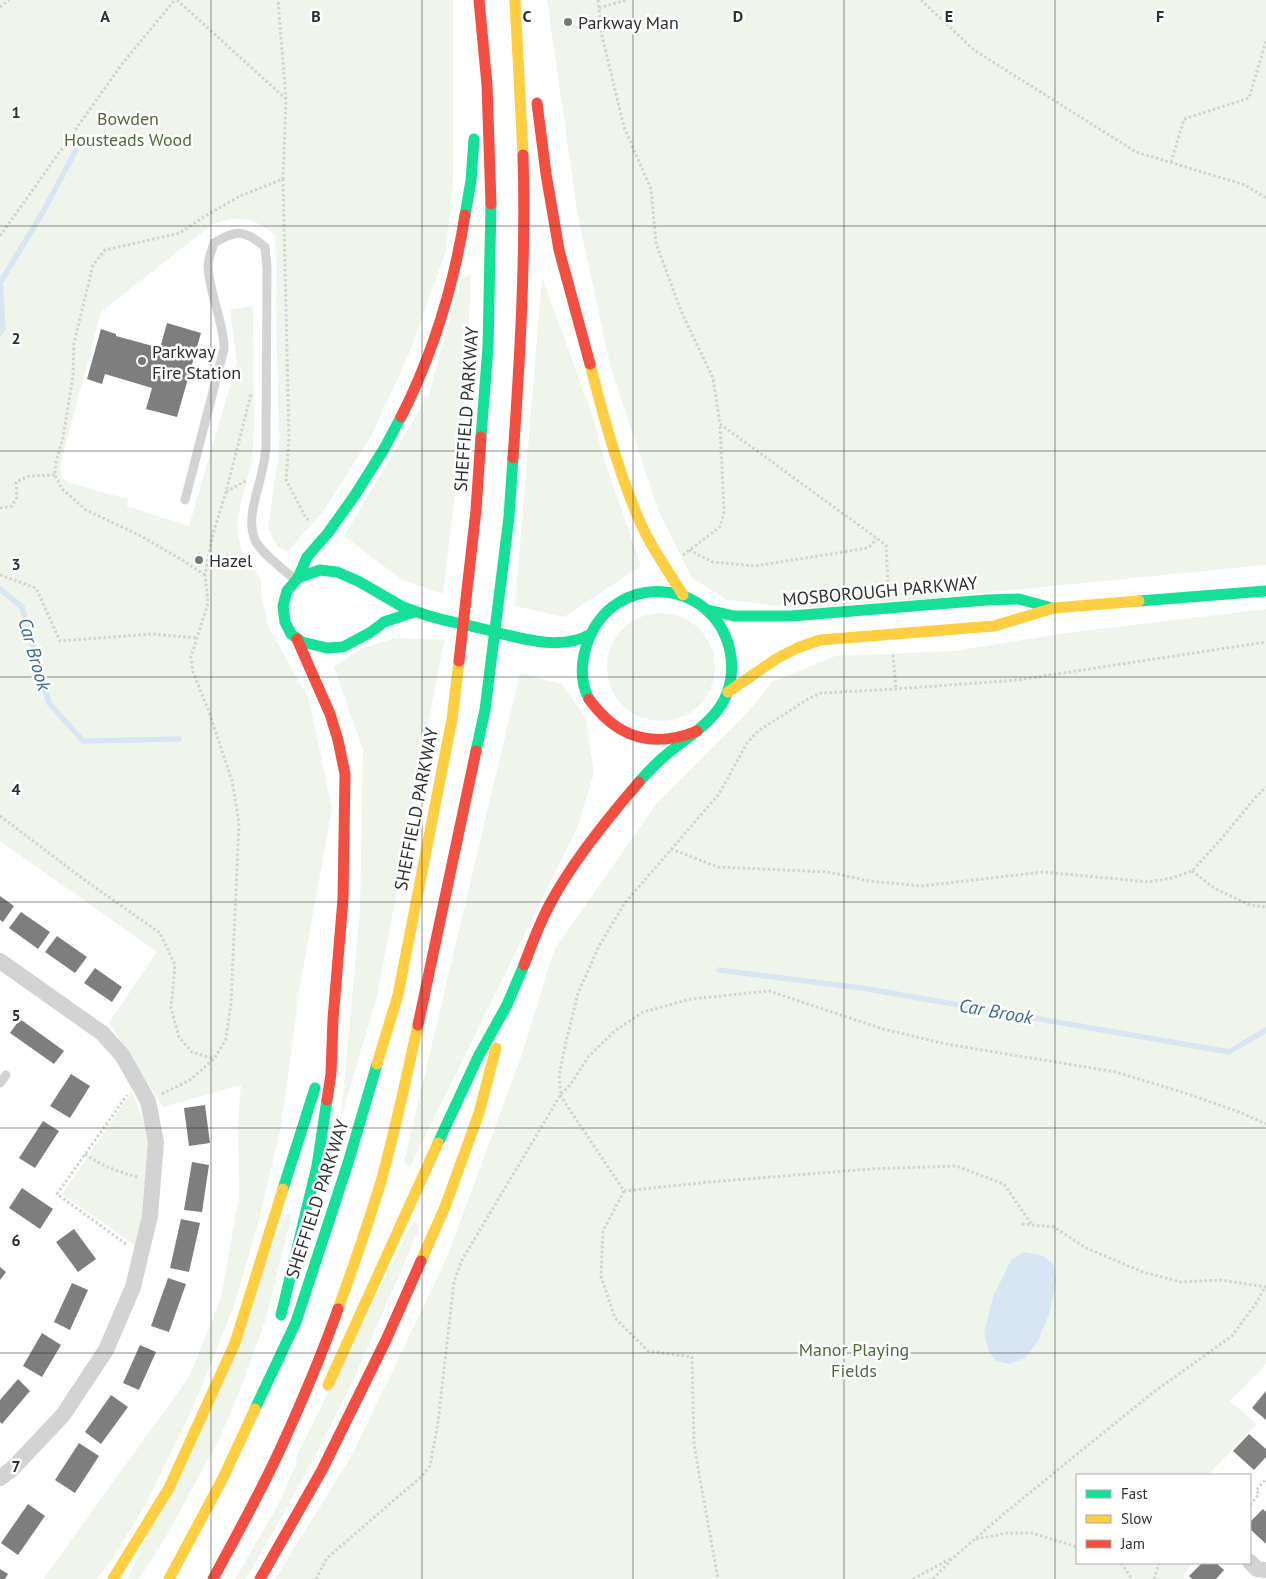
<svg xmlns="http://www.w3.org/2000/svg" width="1266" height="1579" viewBox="0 0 1266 1579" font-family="'PT Sans',sans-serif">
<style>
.green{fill:#f0f5eb}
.water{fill:#d7e6f2}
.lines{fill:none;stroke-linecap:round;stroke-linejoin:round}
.stream{stroke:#d7e6f2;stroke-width:5.5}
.building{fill:#7e7e7e}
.path{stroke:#d3d3d3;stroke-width:3;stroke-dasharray:2.5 2.5;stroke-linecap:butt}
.lane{stroke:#d3d3d3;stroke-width:9}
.street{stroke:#d3d3d3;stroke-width:16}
.fast{stroke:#16e098;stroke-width:11}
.slow{stroke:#ffcf43;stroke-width:11}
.jam{stroke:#f24e42;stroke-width:11}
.grid{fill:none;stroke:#2e2e2e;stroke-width:1;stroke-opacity:0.55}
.poi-dot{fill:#777;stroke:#fff;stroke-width:2}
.labels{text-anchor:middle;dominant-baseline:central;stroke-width:5;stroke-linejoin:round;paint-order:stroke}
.poi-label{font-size:18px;fill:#2e2e2e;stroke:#fff;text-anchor:start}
.park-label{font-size:18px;fill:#4e6a3a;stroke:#fff}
.street-label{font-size:18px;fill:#2e2e2e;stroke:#fff}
.water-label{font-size:19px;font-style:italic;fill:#396b92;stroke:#fff}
.grid-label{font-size:16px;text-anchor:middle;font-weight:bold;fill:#2e2e2e;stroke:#fff;stroke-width:5;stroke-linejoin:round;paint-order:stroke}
</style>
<rect width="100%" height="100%" fill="#fff"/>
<g class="green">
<path d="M 0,0 L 453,0 L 453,182 L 446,251 L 409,354 L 371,436 L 323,512 L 287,552 L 277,546 L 268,529 L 279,449 L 276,303 L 277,273 L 275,235 C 251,217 242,215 213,224 L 101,312 L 60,466 L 62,478 L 73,484 L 128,499 L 127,506 L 189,526 L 237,362 L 230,310 L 253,306 L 254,430 L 252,462 L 241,501 L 237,526 L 241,549 L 261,580 L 261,594 L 268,626 L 309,699 L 332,809 L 300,986 L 281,1127 L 258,1224 L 234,1306 L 193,1407 L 147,1502 L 111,1561 L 97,1579 L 43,1579 L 189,1377 L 221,1298 L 239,1195 L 238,1120 L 241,1085 L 163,1107 L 109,1022 L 157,952 L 0,841 Z"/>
<polygon points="547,0 1266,0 1266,565 921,599 798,608 727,600 692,578 658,510 610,365 578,217"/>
<polygon points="471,274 464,422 443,594 402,580 344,536 429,394 461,279"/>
<polygon points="542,277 592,414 604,459 641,566 564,617 515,606"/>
<polygon points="1266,609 1266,1364 1230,1401 1257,1424 1208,1475 1077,1475 1077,1563 1193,1563 1184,1574 1184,1579 275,1579 352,1455 447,1257 522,1054 554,950 657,803 747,713 772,682 835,656 954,651 1066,633"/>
<circle cx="661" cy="667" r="54"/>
<polygon points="396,638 444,640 377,997 341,1118 360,911 363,750 334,667 362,648"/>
<polygon points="520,673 562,684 586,718 594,773 578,826 410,1167 404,1162"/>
<polygon points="132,1091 150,1138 147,1192 136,1246 62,1194"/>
<polygon points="286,1214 290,1214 291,1218 266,1318 243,1382 220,1438 167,1535 139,1579 128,1579"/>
<polygon points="414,1220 420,1227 352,1383 301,1483 246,1579 235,1579 279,1503 297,1462 295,1459"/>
</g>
<polygon class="water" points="1024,1252 1043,1256 1053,1264 1056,1280 1050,1312 1038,1341 1025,1358 1010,1364 996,1361 989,1351 984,1333 993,1297 1011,1260"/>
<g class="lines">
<g class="stream">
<polyline points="0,333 3,328 0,283 43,212 76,150"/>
<polyline points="0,589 22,607 49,703 83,741 179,739"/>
<polyline points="719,970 862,988 1229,1052 1266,1030"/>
</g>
</g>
<g class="building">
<polygon points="167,323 201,333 177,417 146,409 152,388 105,374 102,384 87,379 101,329 116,334 116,336 160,348"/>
<polygon points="0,896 14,906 3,922 0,920"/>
<polygon points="21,912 50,932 38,949 9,928"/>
<polygon points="57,936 87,957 75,973 45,952"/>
<polygon points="95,968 122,987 112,1002 84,983"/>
<polygon points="20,1019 64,1051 54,1064 10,1033"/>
<polygon points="71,1074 90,1086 70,1118 50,1106"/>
<polygon points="205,1105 210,1143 189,1146 184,1108"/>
<polygon points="43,1121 59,1131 35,1168 19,1158"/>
<polygon points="192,1162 209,1165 202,1212 184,1210"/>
<polygon points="22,1188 53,1209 40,1229 9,1208"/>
<polygon points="181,1219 200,1223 189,1272 170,1268"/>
<polygon points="74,1229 96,1259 78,1272 56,1242"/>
<polygon points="0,1267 6,1272 0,1280"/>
<polygon points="168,1278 186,1284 169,1332 151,1326"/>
<polygon points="72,1283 88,1290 70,1330 54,1322"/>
<polygon points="42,1333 61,1345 42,1377 23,1366"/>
<polygon points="140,1345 156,1352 139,1390 123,1383"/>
<polygon points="18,1379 30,1391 2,1424 0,1422 0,1400"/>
<polygon points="1266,1391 1266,1420 1252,1408"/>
<polygon points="111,1395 128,1407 101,1444 85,1432"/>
<polygon points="1249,1434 1266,1449 1266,1457 1254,1470 1233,1451"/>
<polygon points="79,1443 99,1456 75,1493 55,1480"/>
<polygon points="28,1504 45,1516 18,1555 1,1543"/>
<polygon points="1263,1509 1266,1512 1266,1544 1250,1529 1250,1522"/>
<polygon points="1202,1563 1216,1563 1224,1570 1216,1579 1192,1579 1189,1576"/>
<polygon points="0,1569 8,1574 5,1579 0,1579"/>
</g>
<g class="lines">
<g class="path">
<polyline points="177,0 286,99"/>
<polyline points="598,0 602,36 624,127 651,189 656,243 681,311 713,378 720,424 886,545 888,586"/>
<polyline points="921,0 974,50 1136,152 1245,185 1266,198"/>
<polyline points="0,7 9,0"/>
<polyline points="599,8 626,0"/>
<polyline points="1171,162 1184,119 1249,98 1266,41"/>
<polyline points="283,179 289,439 286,480 306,518 309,520"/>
<polyline points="0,236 122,64 174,1"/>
<polyline points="226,492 247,480"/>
<polyline points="0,508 12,506 17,497 16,482 29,476 55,475"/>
<polyline points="689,550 713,562 755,566 868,548 877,539"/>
<polyline points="683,555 720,527 724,512 720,424"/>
<polyline points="0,575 36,588 60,641 152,634 196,638"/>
<polyline points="205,575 182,560 141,536 86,510 62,489 55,475 56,462 63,438 73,375 74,343 93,265 105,250 180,233 205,216 240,196 283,179 286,99 278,0"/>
<polyline points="893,655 896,689"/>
<polyline points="0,816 86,881 160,933 175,965 171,1008 179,1037 192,1052 214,1059"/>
<polyline points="671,849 718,867 828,872 869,881 922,886 1043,872 1149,882 1172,878 1192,871 1222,838 1255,798 1266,787"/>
<polyline points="1192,871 1214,888 1250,905 1266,907"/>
<polyline points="162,1094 190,1080 214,1059 226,1039 231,1003 239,823 232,781 208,709 193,672 191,657 208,603 205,575 212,537 226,492 251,394"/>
<polyline points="561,1094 570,1085 589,1056 616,1030 643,1012 691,999 769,991 883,1029 946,1044 1116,1072 1185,1093 1242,1113 1266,1124"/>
<polyline points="560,1095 624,1191 709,1182 871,1169 956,1166 1004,1184 1032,1225"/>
<path d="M 85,1154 C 102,1166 118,1172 138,1177"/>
<polyline points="624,1191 603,1231 601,1276 615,1318 648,1351 692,1357 694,1445 718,1579"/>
<polyline points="1022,1224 1054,1227 1086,1248 1143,1272 1181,1282 1221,1280 1266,1287"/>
<polyline points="126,1244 57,1194 127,1095"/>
<polyline points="1250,1505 1259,1494 1256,1490 1266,1479"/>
<polyline points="976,1539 1007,1533 1032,1533 1077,1547"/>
<polyline points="1121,1563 1132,1579"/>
<polyline points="316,1579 327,1558 422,1476 430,1466 438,1422 454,1282 462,1260 561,1094 559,1076 566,1042 578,993 599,946 624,904 719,794 747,743 758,731 808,699 821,693 896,689 1017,680 1266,642"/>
<polyline points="913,1579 950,1559"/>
<polyline points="933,1579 953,1558 1006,1512 1151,1394 1232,1336 1257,1302 1265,1287"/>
<polyline points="1154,1579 1159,1563"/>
</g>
<g class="lane">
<path d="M 185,500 L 224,349 C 224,321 209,294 208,266 C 208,259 212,250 214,243 C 238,229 244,230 265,247 L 267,268 L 266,448 C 265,456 264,464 262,471 C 258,493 246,517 255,540 C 261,553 282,568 293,578"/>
<polyline points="0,1083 6,1075"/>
</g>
<g class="street">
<polyline points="0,961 102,1033 122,1055 148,1101 156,1142 150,1216 133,1287 106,1350 63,1415 12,1469 0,1478"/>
<polyline points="1250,1562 1257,1569 1266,1570"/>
</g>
<g class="fast">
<polyline points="465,215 471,181 474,139"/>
<polyline points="401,417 384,449 355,495 328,533 307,557 298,578 287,591 283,606 285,622 291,634 302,642 327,648 343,647 371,632 384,622 414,612"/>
<polyline points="481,437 488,347 491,204"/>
<path d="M 298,578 L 320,570 L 337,572 L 358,581 L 403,607 L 420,613 C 439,620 459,623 479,628 C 514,636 558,653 591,634"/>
<polyline points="1139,601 1266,591"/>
<polyline points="708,610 734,616 791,616 987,600 1019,599 1052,608"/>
<path d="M 589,699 C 580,682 581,662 587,644 C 613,567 720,578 731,657 C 733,673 730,690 722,704 C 708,726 685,739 666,755 C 656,763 647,773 639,782"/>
<polyline points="476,751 485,710 509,517 513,458"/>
<polyline points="438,1143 478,1057 507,1005 524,965"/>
<polyline points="283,1189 315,1088"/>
<polyline points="281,1315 317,1166 327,1100"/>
<polyline points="255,1409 296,1322 348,1163 377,1064"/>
</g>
<g class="slow">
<polyline points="515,0 523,155"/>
<path d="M 590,364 C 603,415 617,467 637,515 C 648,543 667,569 683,595"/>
<polyline points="728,692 776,659 797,648 820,640 994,626 1054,608 1139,601"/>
<polyline points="377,1064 398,995 452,719 459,661"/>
<polyline points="421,1261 445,1207 479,1113 496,1048"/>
<path d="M 338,1309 C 353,1268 367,1227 380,1185 C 395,1132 406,1079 418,1025"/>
<polyline points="328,1385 438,1143"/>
<polyline points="113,1579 169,1488 235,1343 283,1189"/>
<polyline points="169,1579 223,1478 255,1409"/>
</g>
<g class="jam">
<polyline points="479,0 487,85 491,204"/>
<polyline points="537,103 546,174 559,250 590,364"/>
<path d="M 401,417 C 433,354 454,284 465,215"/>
<path d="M 513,458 C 520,357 526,256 523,155"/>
<polyline points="297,639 330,714 338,740 345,774 343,899 333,1019 331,1074 327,1100"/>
<polyline points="459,661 476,510 481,437"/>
<path d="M 589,699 C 617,738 652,749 697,731"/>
<path d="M 524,965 C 532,944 539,924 550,904 C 572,862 607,819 639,782"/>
<polyline points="418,1025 476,751"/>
<path d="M 213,1579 C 237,1534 262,1490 283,1443 C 303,1399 322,1354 338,1309"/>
<polyline points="260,1579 322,1470 386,1340 421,1261"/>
</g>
</g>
<path class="grid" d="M 211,0 L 211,1579M 422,0 L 422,1579M 633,0 L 633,1579M 844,0 L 844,1579M 1055,0 L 1055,1579M 0,226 L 1266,226M 0,451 L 1266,451M 0,677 L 1266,677M 0,902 L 1266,902M 0,1128 L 1266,1128M 0,1353 L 1266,1353"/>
<g class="poi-dot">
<circle cx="568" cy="22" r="5"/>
<circle cx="142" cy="361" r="5"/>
<circle cx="199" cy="560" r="5"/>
</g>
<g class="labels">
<g class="poi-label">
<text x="578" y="22">Parkway Man</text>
<text x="152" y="351">Parkway<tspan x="152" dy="21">Fire Station</tspan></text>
<text x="209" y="560">Hazel</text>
</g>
<g class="park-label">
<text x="128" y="118">Bowden<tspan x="128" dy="21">Housteads Wood</tspan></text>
<text x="854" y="1349">Manor Playing<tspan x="854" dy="21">Fields</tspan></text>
</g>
<g class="street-label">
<text transform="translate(466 409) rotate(-86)">SHEFFIELD PARKWAY</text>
<text transform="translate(880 591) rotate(-5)">MOSBOROUGH PARKWAY</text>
<text transform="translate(416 809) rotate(-79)">SHEFFIELD PARKWAY</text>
<text transform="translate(317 1199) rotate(-72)">SHEFFIELD PARKWAY</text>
</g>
<g class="water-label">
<text transform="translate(35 654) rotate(74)">Car Brook</text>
<text transform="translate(996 1011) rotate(10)">Car Brook</text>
</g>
</g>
<g class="grid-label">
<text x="105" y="22">A</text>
<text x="316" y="22">B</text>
<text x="527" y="22">C</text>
<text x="738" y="22">D</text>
<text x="949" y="22">E</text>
<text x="1160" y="22">F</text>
<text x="16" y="118">1</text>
<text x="16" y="344">2</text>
<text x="16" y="570">3</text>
<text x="16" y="795">4</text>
<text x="16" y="1021">5</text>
<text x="16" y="1246">6</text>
<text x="16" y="1472">7</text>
</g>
<rect x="1076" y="1474" width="175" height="90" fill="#ffffff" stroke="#ababab"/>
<rect x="1086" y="1490" width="25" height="8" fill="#16e098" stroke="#ababab"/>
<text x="1121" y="1499" font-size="15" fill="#2e2e2e">Fast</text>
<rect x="1086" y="1515" width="25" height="8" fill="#ffcf43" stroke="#ababab"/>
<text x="1121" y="1524" font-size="15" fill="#2e2e2e">Slow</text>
<rect x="1086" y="1540" width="25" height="8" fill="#f24e42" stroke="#ababab"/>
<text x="1121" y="1549" font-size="15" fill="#2e2e2e">Jam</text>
</svg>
